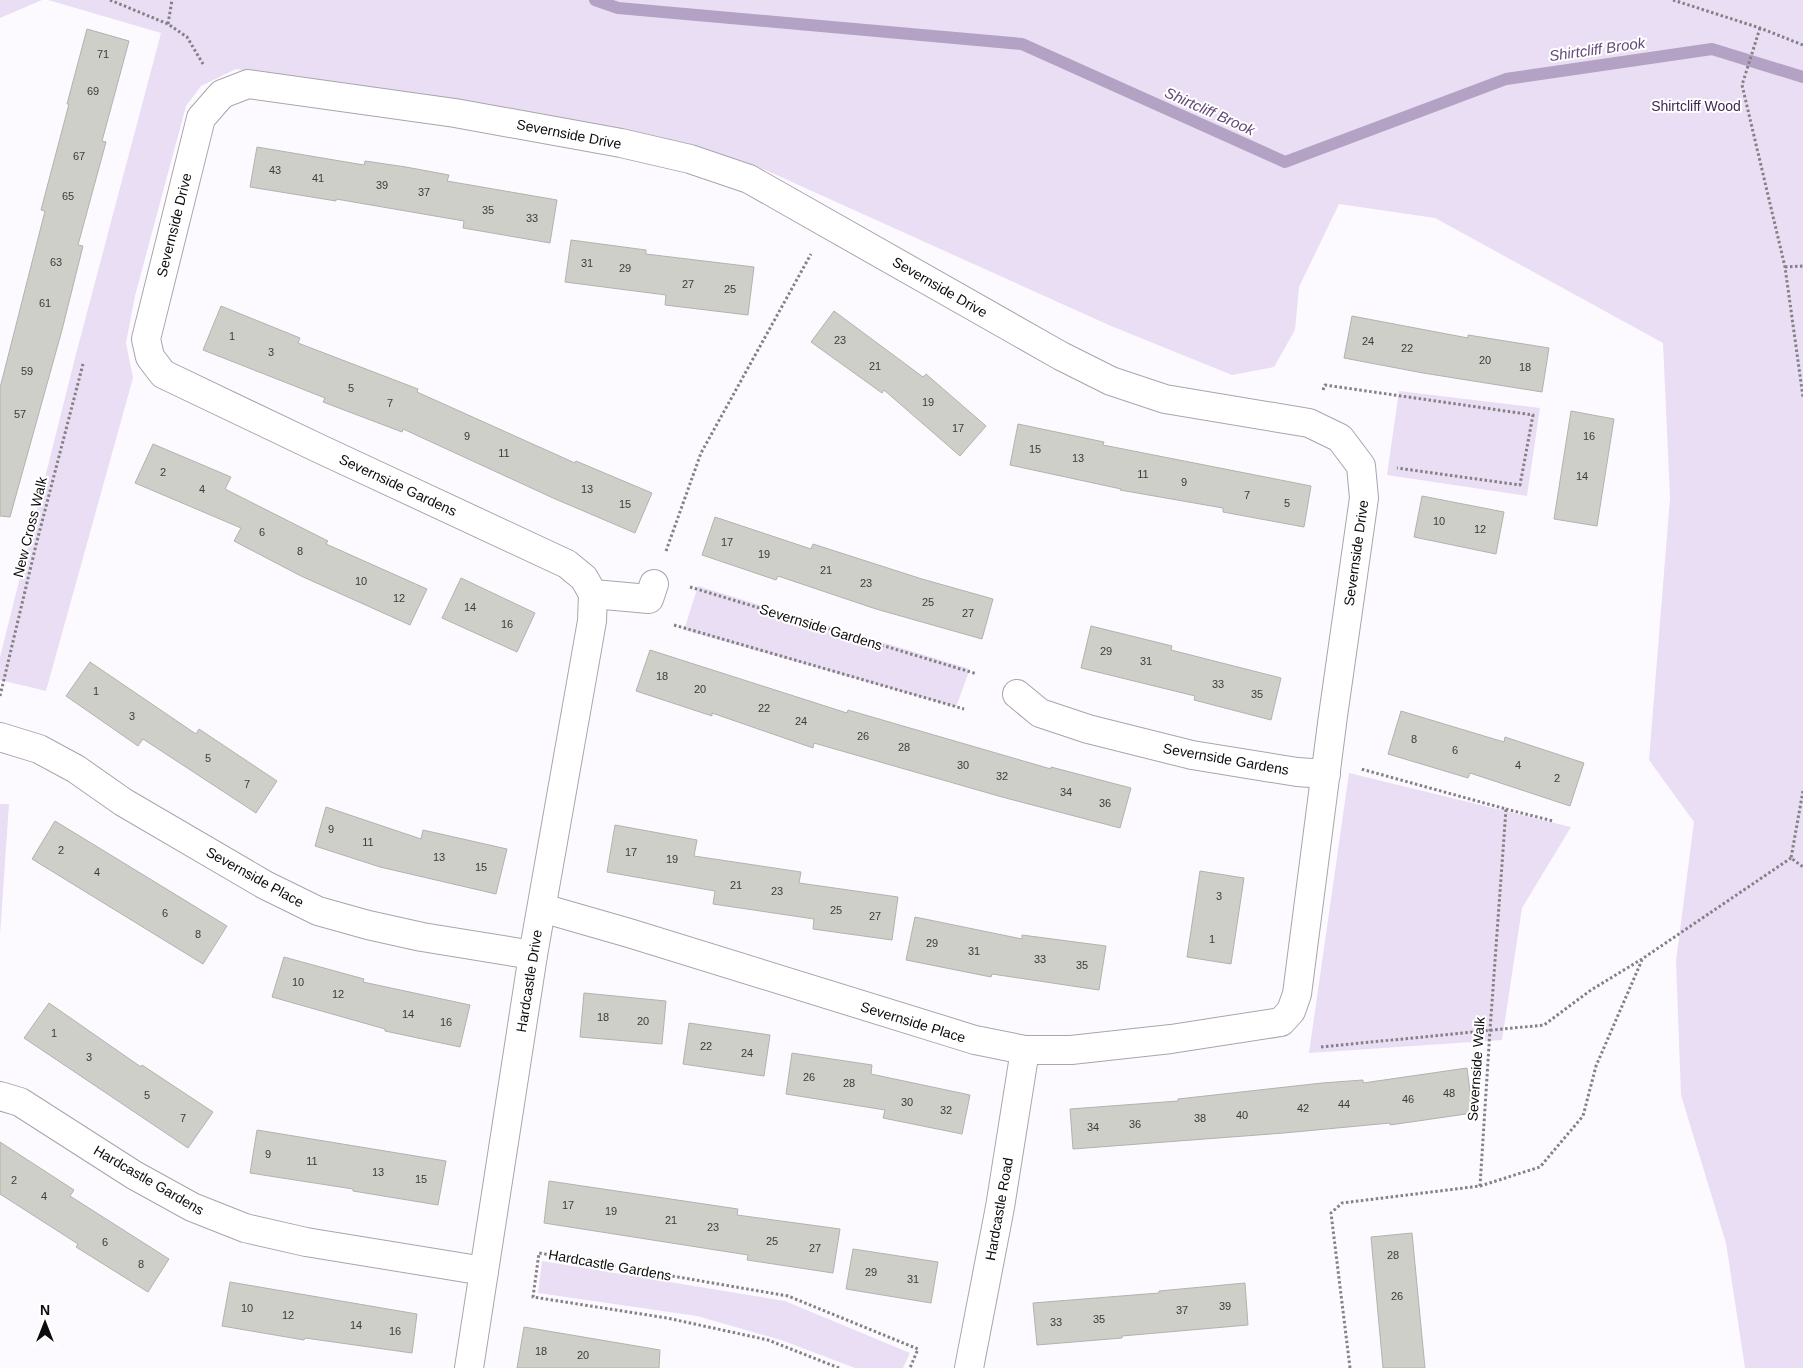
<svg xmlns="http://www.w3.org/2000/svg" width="1803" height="1368" viewBox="0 0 1803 1368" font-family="Helvetica,sans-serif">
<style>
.green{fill:#e9def3}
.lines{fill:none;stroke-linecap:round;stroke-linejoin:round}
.stream{stroke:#b3a2c3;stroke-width:12}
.building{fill:#cdcfc8;stroke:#b2b3ad}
.street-casing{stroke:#a8a5ab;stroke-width:30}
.path{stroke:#838184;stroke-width:3;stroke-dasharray:2.5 2.5;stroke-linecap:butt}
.street{stroke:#fff;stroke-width:28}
.labels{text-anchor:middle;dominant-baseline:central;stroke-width:4;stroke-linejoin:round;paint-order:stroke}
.number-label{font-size:11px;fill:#3c3c3c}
.park-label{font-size:14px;fill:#412854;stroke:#fff}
.street-label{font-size:14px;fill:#0c0b0d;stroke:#fff}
.water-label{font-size:15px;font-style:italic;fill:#644a79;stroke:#fff}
</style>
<rect width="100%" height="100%" fill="#fdfaff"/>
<g class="green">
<polygon points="0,0 42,0 0,18"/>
<polygon points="48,0 1803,0 1803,1368 1745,1368 1726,1243 1681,1095 1676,961 1694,822 1649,760 1670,498 1663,343 1435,218 1339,204 1299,287 1295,330 1274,367 1232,375 1111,326 754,165 454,102 236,69 201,86 186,106 135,296 126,343 133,378 46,691 0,680 0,657 76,354 161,33"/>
<polygon points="1399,391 1540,408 1527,496 1387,475"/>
<polygon points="698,586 970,669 956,707 684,630"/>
<polygon points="1349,773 1571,827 1522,908 1502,1040 1309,1053"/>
<polygon points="0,804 9,804 0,935"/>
<polygon points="542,1261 785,1301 910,1353 903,1368 855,1368 781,1340 697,1316 538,1293"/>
</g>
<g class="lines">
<polyline class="stream" points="595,0 618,8 1022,44 1285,162 1506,79 1712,49 1803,77"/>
</g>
<g class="building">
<polygon points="87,29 129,41 102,141 106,142 78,245 83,246 62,330 10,517 0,516 0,388 45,211 41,210 69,104 67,104"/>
<polygon points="257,147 364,165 365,161 406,167 449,175 447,181 557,200 550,243 463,228 464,221 336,199 336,201 250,187"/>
<polygon points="571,240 646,250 646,254 754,267 748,315 665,305 666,295 565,282"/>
<polygon points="221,306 300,338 298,343 418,389 417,392 575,463 576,461 652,493 635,533 553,498 403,429 402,432 323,402 325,398 203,350"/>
<polygon points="834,311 923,377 926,374 986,426 960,456 884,390 882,393 811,342"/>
<polygon points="1352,316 1468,338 1468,335 1549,348 1542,392 1423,373 1344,358"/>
<polygon points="1571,411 1614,419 1597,526 1554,519"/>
<polygon points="1018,424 1104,442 1103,445 1311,486 1304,527 1223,512 1223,508 1120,490 1121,489 1010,465"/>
<polygon points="153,444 231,477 225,489 328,541 326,544 427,589 410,625 301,576 234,541 241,528 135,483"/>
<polygon points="1422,496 1504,512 1496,554 1414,537"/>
<polygon points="715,517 811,549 813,544 922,579 993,599 982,639 876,609 778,576 776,580 702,555"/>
<polygon points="461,578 535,613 517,652 442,618"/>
<polygon points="1091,626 1172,646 1171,650 1281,678 1271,720 1194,700 1195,696 1081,668"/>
<polygon points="650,650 847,713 848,710 1051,769 1051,767 1131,788 1120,828 1002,797 814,743 813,748 712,713 712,716 636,691"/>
<polygon points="90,662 196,734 199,729 277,781 256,813 143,739 138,746 66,696"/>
<polygon points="1401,711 1504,742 1505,737 1584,763 1570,806 1470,773 1468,778 1388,754"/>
<polygon points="326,807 421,839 423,830 507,849 496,894 380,867 315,846"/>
<polygon points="55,821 227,926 203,964 32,859"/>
<polygon points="615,825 697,840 694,856 801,872 799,883 898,897 892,940 813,929 814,919 713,904 715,891 607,872"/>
<polygon points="1200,871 1244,878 1231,964 1187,957"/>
<polygon points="915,917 1022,939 1022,935 1106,946 1099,990 992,974 991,977 906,960"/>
<polygon points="284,957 364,979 363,982 470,1005 460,1047 385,1031 385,1029 272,997"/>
<polygon points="584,993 666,1001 662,1044 580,1037"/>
<polygon points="49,1003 141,1067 142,1065 213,1112 188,1148 24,1038"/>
<polygon points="689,1023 770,1035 764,1076 683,1064"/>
<polygon points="792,1053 872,1065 871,1074 970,1095 962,1134 883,1118 885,1110 786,1094"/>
<polygon points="1467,1068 1473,1113 1390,1125 1390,1123 1284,1133 1073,1149 1070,1109 1178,1101 1178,1099 1322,1083 1363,1080 1363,1083"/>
<polygon points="257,1130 446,1161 438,1205 353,1191 353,1189 250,1173"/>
<polygon points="0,1142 74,1190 70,1196 169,1259 148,1292 76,1247 78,1244 0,1194"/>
<polygon points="549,1181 738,1209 737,1215 840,1229 833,1273 747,1260 748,1255 544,1223"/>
<polygon points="1412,1233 1425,1368 1383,1368 1371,1237"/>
<polygon points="853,1249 938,1262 931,1303 846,1289"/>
<polygon points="230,1282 417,1314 412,1353 305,1338 304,1340 222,1326"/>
<polygon points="1245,1283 1248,1325 1122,1336 1122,1338 1037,1345 1033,1303 1159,1293 1159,1291"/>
<polygon points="524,1327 660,1350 659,1368 517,1368"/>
</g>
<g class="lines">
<g class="street-casing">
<g id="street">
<polyline points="593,594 649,599 654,584"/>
<polyline points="1017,694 1040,713 1088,729 1192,755 1297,772 1326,774"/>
<polyline points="0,737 39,749 76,769 123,802 265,885 318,911 368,925 422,937 533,955"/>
<polyline points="542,908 629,933 975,1040 1025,1050 1071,1050 1171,1039 1281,1022 1291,1011 1297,994 1333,716 1364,498 1361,466 1340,438 1309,423 1165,399 1111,381 1061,356 749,179 690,159 621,143 455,113 248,84 222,94 201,118 146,339 150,357 163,374 318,448 567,564 584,578 593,594"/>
<polyline points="0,1096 20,1102 134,1175 192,1207 245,1228 306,1242 484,1271"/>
<polyline points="469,1368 533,955 592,621 593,594"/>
<polyline points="969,1368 1000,1207 1025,1050"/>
</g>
</g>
<g class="path">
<polyline points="110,0 168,24 187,37 203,64"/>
<polyline points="1673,0 1760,28 1803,45"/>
<polyline points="168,24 172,0"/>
<polyline points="1760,28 1742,85 1785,267 1803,397"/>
<polyline points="1785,267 1803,266"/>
<polyline points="1323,390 1325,385 1533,415 1520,485 1397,468"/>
<polyline points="666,551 701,453 811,254"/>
<polyline points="690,587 977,674"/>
<polyline points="674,625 964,709"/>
<polyline points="0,696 36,545 83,364"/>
<polyline points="1803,791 1791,858 1803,867"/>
<polyline points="1506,809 1553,821"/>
<polyline points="1321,1047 1544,1025 1591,990 1642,959 1791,858"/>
<polyline points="1480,1186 1540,1167 1583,1116 1596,1066 1642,960"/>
<polyline points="839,1368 768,1340 667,1318 533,1297 539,1253 788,1296 918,1349 910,1368"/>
<polyline points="1350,1368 1331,1213 1342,1203 1480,1186 1490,1030 1506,809 1361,769"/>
</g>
<use href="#street" class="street"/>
</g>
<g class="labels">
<g class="number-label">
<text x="103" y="54">71</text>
<text x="93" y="91">69</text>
<text x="79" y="156">67</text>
<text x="275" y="170">43</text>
<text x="318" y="178">41</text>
<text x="382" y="185">39</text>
<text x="424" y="192">37</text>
<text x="68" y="196">65</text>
<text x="488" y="210">35</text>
<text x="532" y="218">33</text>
<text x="56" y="262">63</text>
<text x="587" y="263">31</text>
<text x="625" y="268">29</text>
<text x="688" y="284">27</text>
<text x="730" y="289">25</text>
<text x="45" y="303">61</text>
<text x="232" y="336">1</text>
<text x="840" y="340">23</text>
<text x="1368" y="341">24</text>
<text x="1407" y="348">22</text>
<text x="271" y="352">3</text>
<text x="1485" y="360">20</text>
<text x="875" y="366">21</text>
<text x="1525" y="367">18</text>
<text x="27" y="371">59</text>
<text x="351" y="388">5</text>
<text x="928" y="402">19</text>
<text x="390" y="403">7</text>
<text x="20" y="414">57</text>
<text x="958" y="428">17</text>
<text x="467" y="436">9</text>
<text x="1589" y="436">16</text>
<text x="1035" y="449">15</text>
<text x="504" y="453">11</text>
<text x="1078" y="458">13</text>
<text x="163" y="472">2</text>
<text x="1143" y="474">11</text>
<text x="1582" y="476">14</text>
<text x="1184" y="482">9</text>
<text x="202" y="489">4</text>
<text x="587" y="489">13</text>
<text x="1247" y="495">7</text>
<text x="1287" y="503">5</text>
<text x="625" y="504">15</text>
<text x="1439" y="521">10</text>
<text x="1480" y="529">12</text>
<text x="262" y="532">6</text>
<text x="727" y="542">17</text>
<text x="300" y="551">8</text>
<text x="764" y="554">19</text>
<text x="826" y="570">21</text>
<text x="361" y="581">10</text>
<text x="866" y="583">23</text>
<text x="399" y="598">12</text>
<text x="928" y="602">25</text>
<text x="470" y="607">14</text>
<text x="968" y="613">27</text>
<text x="507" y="624">16</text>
<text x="1106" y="651">29</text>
<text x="1146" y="661">31</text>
<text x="662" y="676">18</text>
<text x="1218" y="684">33</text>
<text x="700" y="689">20</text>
<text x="96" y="691">1</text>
<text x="1257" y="694">35</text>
<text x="764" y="708">22</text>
<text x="132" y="716">3</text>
<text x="801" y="721">24</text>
<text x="863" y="736">26</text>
<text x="1414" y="739">8</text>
<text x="904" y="747">28</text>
<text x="1455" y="750">6</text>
<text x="208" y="758">5</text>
<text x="963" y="765">30</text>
<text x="1518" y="765">4</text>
<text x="1002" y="776">32</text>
<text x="1557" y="778">2</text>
<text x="247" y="784">7</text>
<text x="1066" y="792">34</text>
<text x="1105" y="803">36</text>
<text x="331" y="829">9</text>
<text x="368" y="842">11</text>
<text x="61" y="850">2</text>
<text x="631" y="852">17</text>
<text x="439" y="857">13</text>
<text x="672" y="859">19</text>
<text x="481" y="867">15</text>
<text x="97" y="872">4</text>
<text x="736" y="885">21</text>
<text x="777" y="891">23</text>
<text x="1219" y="896">3</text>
<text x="836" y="910">25</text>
<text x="165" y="913">6</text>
<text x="875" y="916">27</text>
<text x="198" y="934">8</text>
<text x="1212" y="939">1</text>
<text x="932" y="943">29</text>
<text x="974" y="951">31</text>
<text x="1040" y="959">33</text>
<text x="1082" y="965">35</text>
<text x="298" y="982">10</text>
<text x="338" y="994">12</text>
<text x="408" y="1014">14</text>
<text x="603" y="1017">18</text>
<text x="643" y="1021">20</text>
<text x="446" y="1022">16</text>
<text x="54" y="1033">1</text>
<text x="706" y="1046">22</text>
<text x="747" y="1053">24</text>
<text x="89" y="1057">3</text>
<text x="809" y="1077">26</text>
<text x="849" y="1083">28</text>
<text x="1449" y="1093">48</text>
<text x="147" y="1095">5</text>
<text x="1408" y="1099">46</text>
<text x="907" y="1102">30</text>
<text x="1344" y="1104">44</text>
<text x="1303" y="1108">42</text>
<text x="946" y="1110">32</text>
<text x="1242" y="1115">40</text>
<text x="183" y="1118">7</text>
<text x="1200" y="1118">38</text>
<text x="1135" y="1124">36</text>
<text x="1093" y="1127">34</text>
<text x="268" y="1154">9</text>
<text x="312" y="1161">11</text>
<text x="378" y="1172">13</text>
<text x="421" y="1179">15</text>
<text x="14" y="1180">2</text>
<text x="44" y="1196">4</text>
<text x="568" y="1205">17</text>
<text x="611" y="1211">19</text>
<text x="671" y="1220">21</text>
<text x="713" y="1227">23</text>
<text x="772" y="1241">25</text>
<text x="105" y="1242">6</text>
<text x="815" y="1248">27</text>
<text x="1393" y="1255">28</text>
<text x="141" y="1264">8</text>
<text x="871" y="1272">29</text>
<text x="913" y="1279">31</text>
<text x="1397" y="1296">26</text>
<text x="1225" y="1306">39</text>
<text x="247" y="1308">10</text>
<text x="1182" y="1310">37</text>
<text x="288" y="1315">12</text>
<text x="1099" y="1319">35</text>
<text x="1056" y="1322">33</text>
<text x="356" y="1325">14</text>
<text x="395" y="1331">16</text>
<text x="541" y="1351">18</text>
<text x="583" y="1355">20</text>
</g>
<g class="park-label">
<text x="1696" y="106">Shirtcliff Wood</text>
</g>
<g class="street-label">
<text transform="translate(569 134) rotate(11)">Severnside Drive</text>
<text transform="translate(174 225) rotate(-76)">Severnside Drive</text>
<text transform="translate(940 287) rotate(30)">Severnside Drive</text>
<text transform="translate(398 485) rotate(25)">Severnside Gardens</text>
<text transform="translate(30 527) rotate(-76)">New Cross Walk</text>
<text transform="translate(1356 553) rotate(-82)">Severnside Drive</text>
<text transform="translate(821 627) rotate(17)">Severnside Gardens</text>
<text transform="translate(1226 759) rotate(10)">Severnside Gardens</text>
<text transform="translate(255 877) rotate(29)">Severnside Place</text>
<text transform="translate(529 981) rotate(-81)">Hardcastle Drive</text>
<text transform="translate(913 1022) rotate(17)">Severnside Place</text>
<text transform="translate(1476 1069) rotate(-86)">Severnside Walk</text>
<text transform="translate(149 1180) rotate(30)">Hardcastle Gardens</text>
<text transform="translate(999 1209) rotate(-80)">Hardcastle Road</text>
<text transform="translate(610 1265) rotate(10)">Hardcastle Gardens</text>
</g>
<g class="water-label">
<text transform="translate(1597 49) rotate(-8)">Shirtcliff Brook</text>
<text transform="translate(1210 111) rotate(24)">Shirtcliff Brook</text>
</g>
</g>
<g transform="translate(45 1323)" stroke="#ffffff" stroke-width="4" paint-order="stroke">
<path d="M0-4L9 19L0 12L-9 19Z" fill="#0c0b0d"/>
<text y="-8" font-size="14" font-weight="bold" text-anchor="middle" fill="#0c0b0d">N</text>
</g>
</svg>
